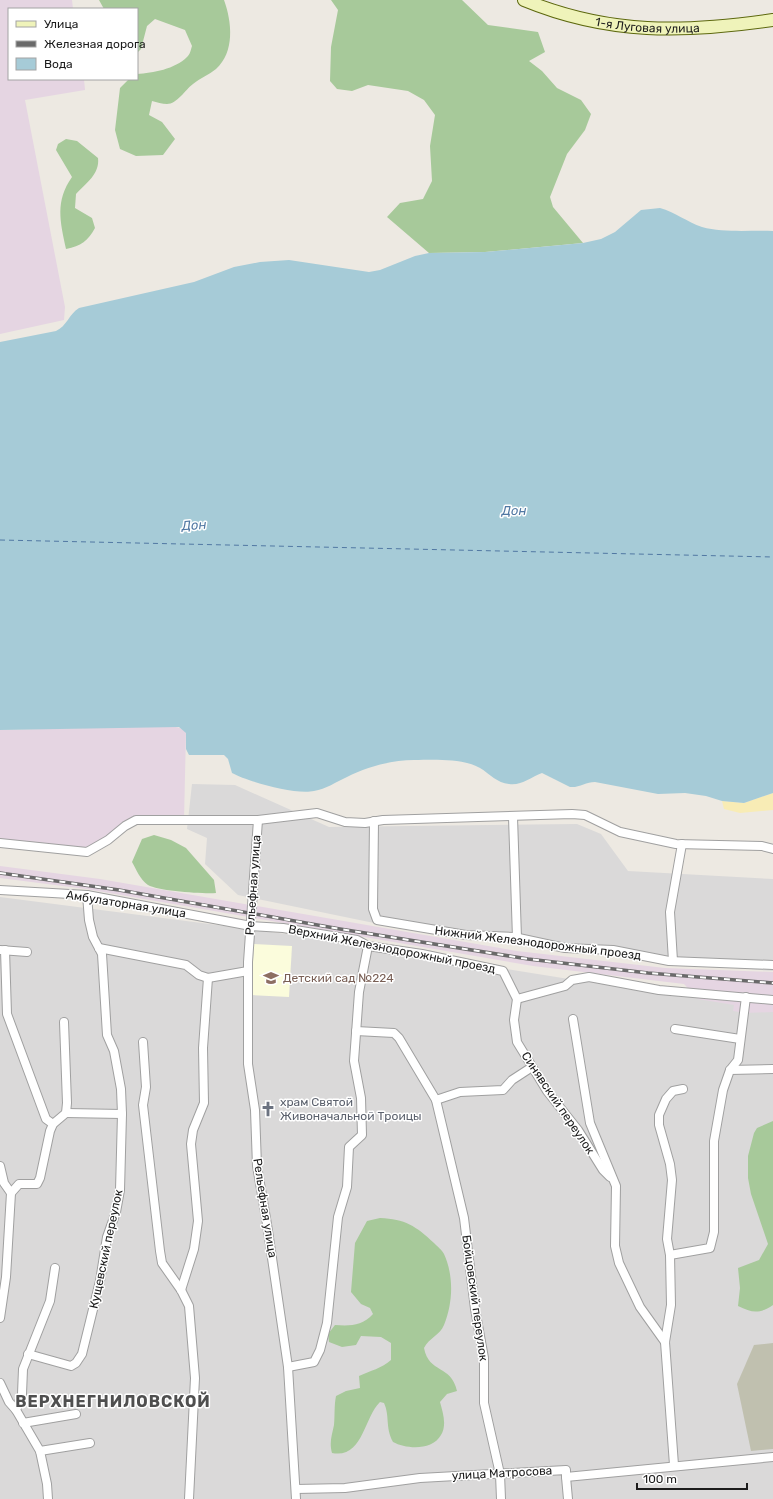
<svg xmlns="http://www.w3.org/2000/svg" width="773" height="1499" viewBox="0 0 773 1499" font-family="Rubik,sans-serif">
<style>
.residential{fill:#dad9d9}
.industrial{fill:#e5d5e2}
.education{fill:#fbfcdc}
.construction{fill:#c0c0af}
.forest{fill:#a7c99a}
.sand{fill:#f8ecb5}
.water{fill:#a6cbd7}
.lines{fill:none;stroke-linecap:round;stroke-linejoin:round}
.ferry{stroke:#5178a3;stroke-width:1;stroke-dasharray:5 4;stroke-linecap:butt}
.minor-casing{stroke:#a0a0a0;stroke-width:10}
.secondary-casing{stroke:#5d680e;stroke-width:14}
.minor{stroke:#fff;stroke-width:8}
.secondary{stroke:#eff3ba;stroke-width:12}
.rail-casing{stroke:#6a6a6a;stroke-width:3.5}
.rail{stroke:#fff;stroke-width:2;stroke-dasharray:6;stroke-linecap:butt}
.labels{text-anchor:middle;dominant-baseline:central;stroke-width:3;stroke-linejoin:round;paint-order:stroke}
.street-label{font-size:12px;fill:#1c1c1c;stroke:#fff}
.education-label{font-size:12px;fill:#785e54;stroke:#fff;text-anchor:start}
.worship-label{font-size:12px;fill:#5b616d;stroke:#fff;text-anchor:start}
.water-label{font-size:13px;font-style:italic;fill:#5178a3;stroke:#fff}
.district-label{font-size:16px;font-weight:bold;letter-spacing:1px;fill:#4f4f4f;stroke:#fff}
</style>
<rect width="100%" height="100%" fill="#ede9e2"/>
<g class="residential">
<polygon points="192,784 235,785 329,827 577,824 601,834 628,871 773,879 773,971 645,961 374,923 238,895 205,864 207,838 187,829"/>
<polygon points="0,897 286,934 575,980 773,999 773,1499 0,1499"/>
</g>
<g class="industrial">
<polygon points="0,0 72,0 73,9 9,9 9,79 84,79 85,90 25,100 65,307 64,320 0,334"/>
<polygon points="172,726 184,729 186,733 184,820 136,820 87,852 0,843 0,730"/>
<polygon points="0,866 100,879 517,951 665,968 773,972 773,1012 745,1013 733,1011 734,1005 698,999 684,984 533,966 86,889 0,878"/>
</g>
<polygon class="education" points="254,944 292,946 289,997 251,995"/>
<polygon class="construction" points="773,1343 773,1449 751,1451 737,1384 754,1345"/>
<g class="forest">
<path d="M 99,0 L 224,0 C 232,22 235,52 216,69 C 209,75 200,78 193,84 C 185,90 177,104 167,104 C 162,104 157,102 152,101 L 149,115 L 162,122 L 175,139 L 163,155 L 136,156 L 120,149 L 115,130 L 120,88 L 129,79 L 137,79 L 137,74 C 153,73 175,69 187,57 C 190,55 191,49 192,46 L 185,30 L 155,19 L 147,26 L 141,49 L 137,53 L 137,9 L 104,9 Z"/>
<polygon points="331,0 462,0 488,25 538,32 545,52 529,61 542,71 557,88 581,100 591,114 585,130 567,154 550,197 553,207 583,243 485,252 429,253 387,217 400,203 423,199 432,181 430,146 435,115 424,100 408,91 368,85 352,91 337,89 330,81 331,47 338,10"/>
<path d="M 66,139 L 77,141 L 98,158 C 100,174 86,183 76,194 L 75,208 L 92,218 L 95,228 C 88,241 81,246 66,249 C 60,221 55,201 72,177 L 56,150 L 58,144 Z"/>
<path d="M 154,835 L 171,840 L 186,848 L 214,880 L 216,893 C 203,894 158,891 148,885 C 140,879 137,871 132,862 L 142,839 Z"/>
<path d="M 773,1121 L 773,1305 C 760,1314 752,1313 738,1306 L 740,1288 L 738,1268 L 759,1260 L 768,1244 L 751,1194 L 748,1178 L 748,1156 L 754,1133 L 757,1128 Z"/>
<path d="M 380,1218 C 405,1219 416,1226 434,1243 C 437,1246 442,1250 444,1254 C 454,1276 453,1303 444,1325 C 440,1335 429,1338 424,1348 C 429,1374 451,1364 457,1391 L 447,1394 L 440,1402 C 443,1413 447,1425 441,1435 C 432,1451 406,1449 393,1442 C 385,1427 390,1416 384,1403 L 380,1402 C 364,1417 363,1459 332,1453 C 329,1442 332,1435 334,1425 C 335,1415 334,1406 336,1396 L 346,1391 L 360,1388 L 359,1376 C 370,1371 382,1368 391,1360 L 391,1343 L 381,1337 L 361,1336 L 356,1345 L 342,1347 L 329,1342 L 328,1334 L 335,1325 C 350,1326 362,1326 373,1314 L 370,1308 L 361,1304 L 351,1292 L 355,1243 L 367,1221 Z"/>
</g>
<polygon class="sand" points="773,793 773,810 740,813 724,809 722,801 744,803"/>
<path class="water" d="M 660,208 C 675,212 687,222 702,227 C 724,233 750,230 773,231 L 773,793 L 744,803 L 722,801 L 706,796 L 685,793 L 658,794 L 595,782 C 586,782 579,788 570,787 L 542,773 C 531,777 521,786 509,784 C 497,783 490,774 480,768 C 462,758 434,760 414,760 C 392,760 366,767 347,777 C 336,782 326,789 314,791 C 295,795 249,782 232,773 L 228,759 L 224,755 L 189,755 L 186,749 L 186,733 L 179,727 L 0,730 L 0,342 L 56,331 C 67,326 69,314 79,308 L 194,282 L 234,267 L 260,262 L 289,260 L 369,272 L 380,270 L 415,256 L 429,253 L 485,252 L 583,243 L 601,239 L 615,232 L 641,210 Z"/>
<g class="lines">
<polyline class="ferry" points="0,540 773,557"/>
<g class="minor-casing">
<g id="minor">
<polyline points="513,817 517,938"/>
<polyline points="258,820 248,962 248,1064 255,1110 257,1166 267,1224 288,1367 296,1499"/>
<polyline points="374,821 373,909 377,920 466,935 514,937 565,948 613,950 669,961 773,965"/>
<polyline points="0,843 87,852 108,840 125,826 136,820 258,820 317,813 345,822 365,823 383,820 572,814 585,815 620,832 676,844 762,846 773,849"/>
<polyline points="0,890 87,895 251,926 283,928 357,940 368,946 422,954 503,971 517,999 565,986 572,980 589,977 659,990 773,1000"/>
<polyline points="99,948 186,965 199,975 208,978 248,971"/>
<polyline points="0,950 27,952"/>
<polyline points="5,950 7,1014 46,1119 53,1124"/>
<polyline points="673,961 670,912 682,844"/>
<polyline points="517,999 514,1020 517,1042 547,1091 578,1130 603,1170 610,1177"/>
<polyline points="573,1019 590,1123 616,1186 615,1246 619,1263 640,1307 665,1342"/>
<polyline points="675,1029 740,1039"/>
<polyline points="356,1031 394,1033 399,1038 436,1100 464,1218 475,1309 484,1358 484,1403 500,1474 501,1499"/>
<polyline points="143,1042 146,1087 143,1105 160,1251 162,1263 181,1290 189,1306 195,1378 189,1499"/>
<polyline points="730,1070 773,1069"/>
<polyline points="436,1100 460,1092 503,1090 512,1080 532,1067"/>
<polyline points="66,1113 122,1114"/>
<polyline points="0,1166 4,1183 11,1193 6,1277 0,1318"/>
<polyline points="11,1193 19,1184 37,1184 40,1178 50,1131 53,1124 66,1113 67,1103 64,1022"/>
<polyline points="670,1255 710,1248 714,1232 714,1141 723,1090 730,1070 738,1060 746,997"/>
<polyline points="181,1290 194,1249 198,1221 191,1144 193,1130 204,1103 203,1048 208,978"/>
<polyline points="28,1354 71,1366 76,1363 82,1354 100,1281 107,1237 116,1212 120,1190 122,1114 121,1089 114,1051 107,1035 102,954 93,937 89,920 87,895"/>
<polyline points="288,1367 314,1362 320,1350 327,1323 338,1217 347,1187 349,1147 362,1135 361,1098 354,1061 359,992 368,946"/>
<polyline points="0,1383 9,1402 16,1410"/>
<polyline points="23,1423 76,1414"/>
<polyline points="40,1451 90,1443"/>
<polyline points="674,1465 665,1342 671,1305 670,1255 667,1239 672,1180 670,1164 659,1125 659,1115 666,1099 673,1091 683,1089"/>
<polyline points="566,1477 568,1499"/>
<polyline points="296,1489 345,1488 420,1478 566,1470 566,1477 773,1457"/>
<polyline points="48,1499 47,1484 40,1451 16,1410 22,1394 23,1369 50,1301 55,1268"/>
</g>
</g>
<g class="secondary-casing">
<g id="secondary">
<path id="s1" d="M 524,0 C 609,35 684,33 773,20"/>
</g>
</g>
<use href="#minor" class="minor"/>
<use href="#secondary" class="secondary"/>
<g class="rail-casing">
<polyline id="rail" points="0,873 119,890 340,929 528,959 648,973 773,983"/>
</g>
<use href="#rail" class="rail"/>
</g>
<defs>
<g id="school-bare" transform="scale(1.2)"><path d="M0-5L7-2L0 1L-7-2ZM-4 1L0 2.5L4 1V4Q0 6-4 4Z" fill="#8d6e63" stroke="#fff" stroke-width="2.5" paint-order="stroke"/></g>
<g id="church-bare" transform="scale(1.2)"><path d="M-1.2-6h2.4v3.5h3.3v2.4h-3.3V6h-2.4V-.1h-3.3v-2.4h3.3Z" fill="#6b7280" stroke="#fff" stroke-width="2.5" paint-order="stroke"/></g>
</defs>
<g fill-rule="evenodd">
<use href="#school-bare" x="271" y="978"/>
<use href="#church-bare" x="268" y="1109"/>
</g>
<g class="labels">
<g class="street-label">
<text stroke="none"><textPath href="#s1" startOffset="127">1-я Луговая улица</textPath></text>
<text transform="translate(253 885) rotate(-86)">Рельефная улица</text>
<text transform="translate(126 904) rotate(9)">Амбулаторная улица</text>
<text transform="translate(538 943) rotate(7)">Нижний Железнодорожный проезд</text>
<text transform="translate(392 949) rotate(11)">Верхний Железнодорожный проезд</text>
<text transform="translate(558 1103) rotate(56)">Синявский переулок</text>
<text transform="translate(265 1208) rotate(81)">Рельефная улица</text>
<text transform="translate(106 1249) rotate(-78)">Кущевский переулок</text>
<text transform="translate(475 1298) rotate(82)">Бойцовский переулок</text>
<text transform="translate(502 1473) rotate(-3)">улица Матросова</text>
</g>
<g class="education-label">
<text x="283" y="978">Детский сад №224</text>
</g>
<g class="worship-label">
<text x="280" y="1102">храм Святой<tspan x="280" dy="14">Живоначальной Троицы</tspan></text>
</g>
<g class="water-label">
<text x="514" y="510">Дон</text>
<text transform="translate(194 525) rotate(-4)">Дон</text>
</g>
<g class="district-label">
<text x="113" y="1401">ВЕРХНЕГНИЛОВСКОЙ</text>
</g>
</g>
<rect x="8" y="8" width="130" height="72" fill="#ffffff" stroke="#a4a4a4"/>
<rect x="16" y="21" width="20" height="6" fill="#eff3ba" stroke="#a4a4a4"/>
<text x="44" y="28" font-size="12" fill="#1c1c1c">Улица</text>
<rect x="16" y="41" width="20" height="6" fill="#6a6a6a" stroke="#a4a4a4"/>
<text x="44" y="48" font-size="12" fill="#1c1c1c">Железная дорога</text>
<rect x="16" y="58" width="20" height="12" fill="#a6cbd7" stroke="#a4a4a4"/>
<text x="44" y="68" font-size="12" fill="#1c1c1c">Вода</text>
<path d="M637 1483v6h110v-6" fill="none" stroke="#1c1c1c" stroke-width="2"/>
<text x="643" y="1483" font-size="12" fill="#1c1c1c" stroke="#ffffff" stroke-width="3" paint-order="stroke">100 m</text>
</svg>
